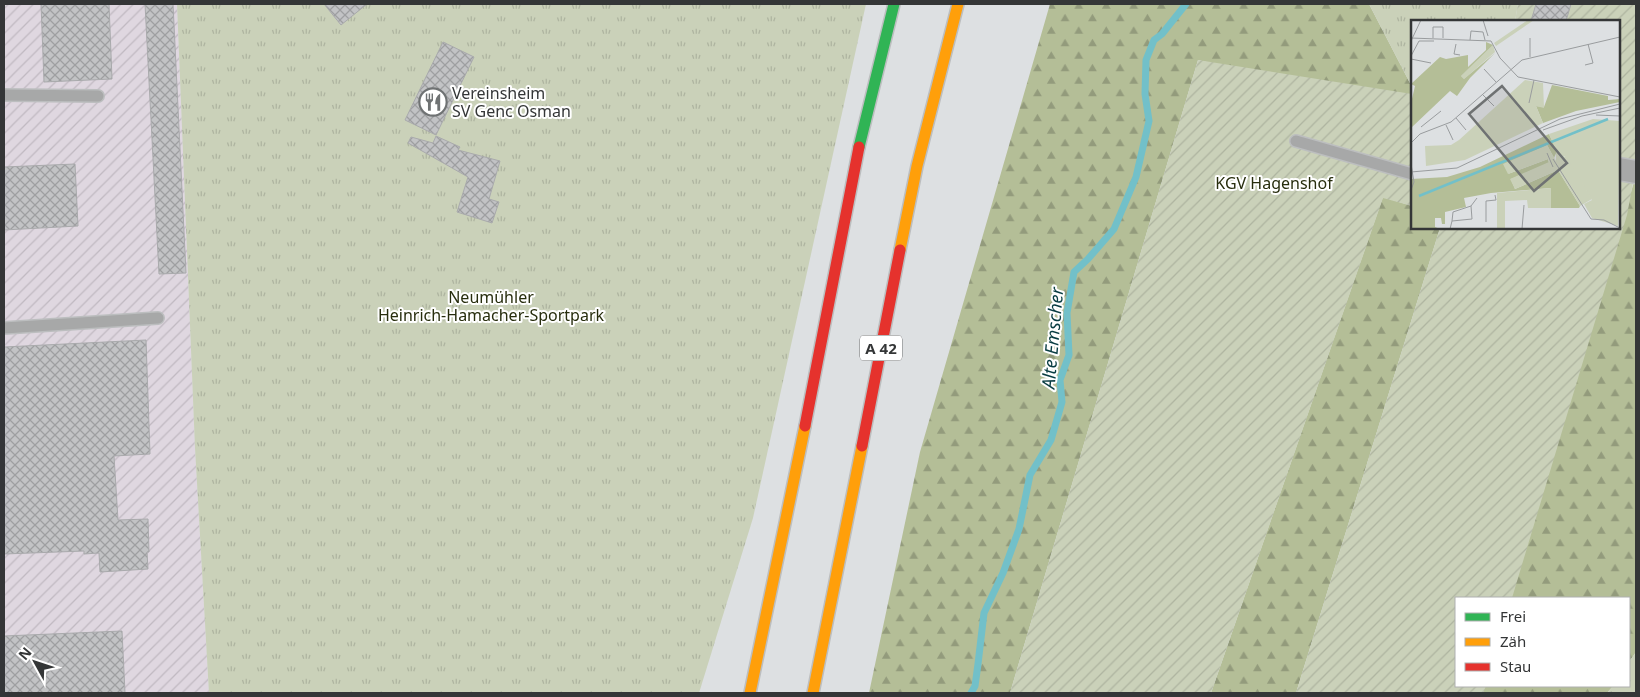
<svg xmlns="http://www.w3.org/2000/svg" width="1640" height="697" viewBox="0 0 1640 697" font-family="'Noto Sans',sans-serif">
<style>
.industrial{fill:url(#industrial-furrows)}
.forest{fill:url(#forest-firs)}
.park{fill:url(#park-tufts)}
.garden{fill:url(#garden-furrows)}
.lines{fill:none;stroke-linecap:round;stroke-linejoin:round}
.stream{stroke:#72c0c9;stroke-width:7}
.building{fill:url(#building-cross-hatch);stroke:#a9aaac}
.lane-casing{stroke:#bcbebf;stroke-width:14}
.street-casing{stroke:#bcbebf;stroke-width:25}
.fast-casing{stroke:#bcbebf;stroke-width:14}
.slow-casing{stroke:#bcbebf;stroke-width:14}
.jam-casing{stroke:#bcbebf;stroke-width:14}
.lane{stroke:#a7a8a8;stroke-width:11}
.street{stroke:#a7a8a8;stroke-width:22}
.fast{stroke:#30b455;stroke-width:11}
.slow{stroke:#ff9f0a;stroke-width:11}
.jam{stroke:#e5322d;stroke-width:11}
.labels{text-anchor:middle;dominant-baseline:central;stroke-width:4;stroke-linejoin:round;paint-order:stroke}
.shield{fill:#fff;stroke:#717273;stroke-width:1}
.shield-label{font-size:15px;font-weight:bold;fill:#343637}
.poi-label{font-size:16px;fill:#343637;stroke:#fff;text-anchor:start}
.park-label{font-size:16px;fill:#272d0d;stroke:#fff}
.water-label{font-size:18px;font-style:italic;fill:#083c42;stroke:#fff}
.inset-river{fill:none;stroke:#72c0c9;stroke-width:2.5}
.inset-road{fill:none;stroke:#999c9e;stroke-width:1}
.view{fill:#6f7273;fill-opacity:0.15;stroke:#6f7273;stroke-width:2.5}
.inset-edge{fill:none;stroke:#343637;stroke-width:2.5}
</style>
<defs>
<pattern id="industrial-furrows" width="10" height="10" patternUnits="userSpaceOnUse" patternTransform="scale(1.25)"><rect width="10" height="10" fill="#dfd7e0"/><path d="M-1 1l2-2M0 10L10 0M9 11l2-2" fill="none" stroke="#c0b9c1"/></pattern>
<pattern id="forest-firs" width="22" height="20" patternUnits="userSpaceOnUse" patternTransform="scale(1.25)"><rect width="22" height="20" fill="#b4be97"/><path d="M5 1l3.5 6h-7zM16 11l3.5 6h-7z" fill="#939b7c"/></pattern>
<pattern id="park-tufts" width="24" height="20" patternUnits="userSpaceOnUse" patternTransform="scale(1.25)"><rect width="24" height="20" fill="#cad1b9"/><path d="M3 7l-1-3M5 7V3M7 7l1-3M15 17l-1-3M17 17v-4M19 17l1-3" fill="none" stroke="#aeb4a0"/></pattern>
<pattern id="garden-furrows" width="10" height="10" patternUnits="userSpaceOnUse" patternTransform="scale(1.25)"><rect width="10" height="10" fill="#cad1b9"/><path d="M-1 1l2-2M0 10L10 0M9 11l2-2" fill="none" stroke="#aeb4a0"/></pattern>
<pattern id="building-cross-hatch" width="8" height="8" patternUnits="userSpaceOnUse" patternTransform="scale(1.25)"><rect width="8" height="8" fill="#c2c3c5"/><path d="M0 0l8 8M0 8l8-8" fill="none" stroke="#9e9fa1"/></pattern>
</defs>
<rect width="100%" height="100%" fill="#dde0e2"/>
<polygon class="industrial" points="4,4 177,4 195,448 209,693 4,693"/>
<g class="forest">
<polygon points="1050,4 1369,4 1412,87 1412,110 1198,60 1010,693 869,693 920,452"/>
<polygon points="1634,182 1636,183 1636,652 1629,662 1629,598 1511,598"/>
<polygon points="1383,197 1412,206 1412,228 1440,228 1296,693 1211,693"/>
<polygon points="1485,686 1613,686 1607,693 1483,693"/>
</g>
<g class="park">
<polygon points="177,4 866,4 753,518 699,693 209,693 195,448"/>
<polygon points="1369,4 1518,4 1515,21 1412,21 1412,87"/>
<polygon points="1636,652 1636,693 1607,693 1613,686 1629,686 1629,662"/>
</g>
<g class="garden">
<polygon points="1518,4 1636,4 1636,183 1633,183 1627,215 1512,598 1456,598 1456,686 1486,686 1483,693 1296,693 1440,228 1619,228 1619,21 1515,21"/>
<polygon points="1198,60 1412,94 1412,206 1383,198 1211,693 1010,693"/>
</g>
<g class="lines">
<polyline class="stream" points="971,693 975,686 978,664 984,613 1003,573 1019,529 1030,475 1051,440 1062,402 1060,380 1069,355 1067,313 1074,272 1088,259 1114,229 1136,177 1149,121 1145,94 1146,60 1154,40 1162,34 1186,4"/>
</g>
<g class="building">
<polygon points="41,4 109,4 112,79 44,82"/>
<polygon points="145,4 173,4 186,273 159,274"/>
<polygon points="324,4 367,4 341,25"/>
<polygon points="1536,4 1571,4 1566,21 1531,21"/>
<polygon points="443,42 474,57 436,135 405,120"/>
<polygon points="436,136 460,147 458,150 500,161 489,199 499,202 492,223 457,212 468,177 408,143 411,137 433,143"/>
<polygon points="75,164 78,226 4,230 4,167"/>
<polygon points="146,340 150,454 114,456 118,520 148,519 149,552 147,552 148,569 100,572 99,553 84,554 84,551 4,554 4,347"/>
<polygon points="122,631 125,693 4,693 4,636"/>
</g>
<g class="lines">
<g class="lane-casing">
<g id="lane">
<polyline points="4,95 98,96"/>
<polyline points="1296,141 1412,174"/>
<polyline points="4,328 158,318"/>
</g>
</g>
<g class="street-casing">
<polyline id="street" points="1619,169 1636,172"/>
</g>
<g class="fast-casing">
<polyline id="fast" points="859,147 894,4"/>
</g>
<g class="slow-casing">
<g id="slow">
<polyline points="900,250 917,166 958,4"/>
<polyline points="750,693 805,426"/>
<polyline points="813,693 862,446"/>
</g>
</g>
<g class="jam-casing">
<g id="jam">
<polyline points="805,426 859,147"/>
<polyline points="862,446 900,250"/>
</g>
</g>
<use href="#lane" class="lane"/>
<use href="#street" class="street"/>
<use href="#fast" class="fast"/>
<use href="#slow" class="slow"/>
<use href="#jam" class="jam"/>
</g>
<defs>
<g id="restaurant-ring" transform="scale(1.4375)"><circle r="9.5" fill="#fff" stroke="#6f7273" stroke-width="1.5"/><path d="M-5-6h1v4h1v-4h1v4h1v-4h1v5L-1.5 .5V6h-2V.5L-5-1ZM5-6V6H3V1.5H1.5Q1.5-4 5-6Z" fill="#6f7273"/></g>
</defs>
<g fill-rule="evenodd">
<use href="#restaurant-ring" x="433" y="102"/>
</g>
<g class="labels">
<rect class="shield" x="860" y="335.5" width="42" height="25" rx="4"/>
<g class="shield-label">
<text x="881" y="348">A 42</text>
</g>
<g class="poi-label">
<text x="452" y="93">Vereinsheim<tspan x="452" dy="18">SV Genc Osman</tspan></text>
</g>
<g class="park-label">
<text x="1274" y="183">KGV Hagenshof</text>
<text x="491" y="297">Neumühler<tspan x="491" dy="18">Heinrich-Hamacher-Sportpark</tspan></text>
</g>
<g class="water-label">
<text transform="translate(1052 338) rotate(-85)">Alte Emscher</text>
</g>
</g>
<g transform="translate(1411 20)">
<rect width="209" height="209" fill="#dde0e2"/>
<path d="M 117,0 L 123,0 L 85,26 L 83,23 ZM 82,25 L 84,32 L 53,59 L 50,56 Z" fill="#cad1b9"/>
<path d="M 75,22 L 82,25 L 50,56 L 53,59 L 84,33 L 59,58 L 46,76 L 39,71 L 0,108 L 0,83 L 4,66 L 0,64 L 29,37 L 35,39 L 57,35 L 57,47 L 75,30 ZM 141,65 L 197,76 L 197,80 L 209,79 L 209,82 L 165,91 L 132,103 L 125,86 L 133,87 ZM 138,114 L 146,131 L 143,138 L 136,125 L 97,154 L 137,139 L 138,143 L 100,159 L 104,169 L 147,150 L 169,186 L 168,188 L 140,188 L 139,168 L 80,173 L 53,178 L 55,187 L 34,192 L 34,204 L 31,204 L 30,198 L 24,198 L 24,207 L 29,209 L 0,209 L 0,159 L 36,157 L 69,147 Z" fill="#b4be97"/>
<path d="M 114,60 L 132,63 L 133,88 L 125,86 L 132,103 L 54,140 L 15,146 L 14,126 L 40,125 L 48,120 ZM 182,99 L 209,101 L 207,206 L 181,198 L 173,184 L 181,180 L 154,136 L 145,142 L 145,130 L 138,114 ZM 140,168 L 140,188 L 117,188 L 116,180 L 94,181 L 94,209 L 86,209 L 86,173 Z" fill="#cad1b9"/>
<path d="M 136,125 L 145,141 L 155,136 L 181,179 L 169,186 L 147,150 L 104,169 L 99,159 L 138,142 L 137,139 L 97,154 L 92,144 Z" fill="#cad1b9"/>
<path class="inset-river" d="M 8,176 L 197,99"/>
<path class="inset-road" d="M 72,0 L 77,16M 0,18 L 80,21 L 89,38 L 107,57 L 209,77M 22,18 L 22,7 L 32,7 L 32,18M 119,18 L 119,37M 59,20 L 60,11 L 72,12 L 74,20M 0,21 L 10,0M 45,24 L 43,34 L 49,35M 0,36 L 8,21 L 23,21M 0,39 L 20,43M 174,45 L 182,43 L 177,24M 73,49 L 85,62M 71,74 L 83,86M 118,83 L 123,60M 185,95 L 209,96M 45,98 L 55,110M 35,105 L 42,120M 10,107 L 30,91M 132,110 L 171,96 L 209,88M 0,123 L 9,114 L 40,102 L 111,40 L 209,17M 136,133 L 142,147M 142,139 L 180,199 L 193,200 L 209,208M 0,144 L 3,162 L 0,170M 0,152 L 46,148 L 149,99 L 209,84M 41,201 L 42,192 L 60,186M 75,202 L 75,181 L 85,180 L 84,175M 39,209 L 41,201 L 61,199 L 60,186 L 66,178M 111,209 L 113,185"/>
<path class="view" d="M 91,66 L 156,143 L 123,171 L 58,94 Z"/>
<rect width="209" height="209" class="inset-edge"/>
</g>
<rect width="1640" height="697" fill="none" stroke="#343637" stroke-width="10"/>
<rect x="1455" y="597" width="175" height="90" fill="#ffffff" stroke="#aeafaf"/>
<rect x="1465" y="613" width="25" height="8" fill="#30b455" stroke="#aeafaf"/>
<text x="1500" y="622" font-size="15" fill="#343637">Frei</text>
<rect x="1465" y="638" width="25" height="8" fill="#ff9f0a" stroke="#aeafaf"/>
<text x="1500" y="647" font-size="15" fill="#343637">Zäh</text>
<rect x="1465" y="663" width="25" height="8" fill="#e5322d" stroke="#aeafaf"/>
<text x="1500" y="672" font-size="15" fill="#343637">Stau</text>
<g transform="translate(35 662) rotate(310)" stroke="#ffffff" stroke-width="4" paint-order="stroke">
<path d="M0-4L9 19L0 12L-9 19Z" fill="#343637"/>
<text y="-8" font-size="14" font-weight="bold" text-anchor="middle" fill="#343637">N</text>
</g>
</svg>
